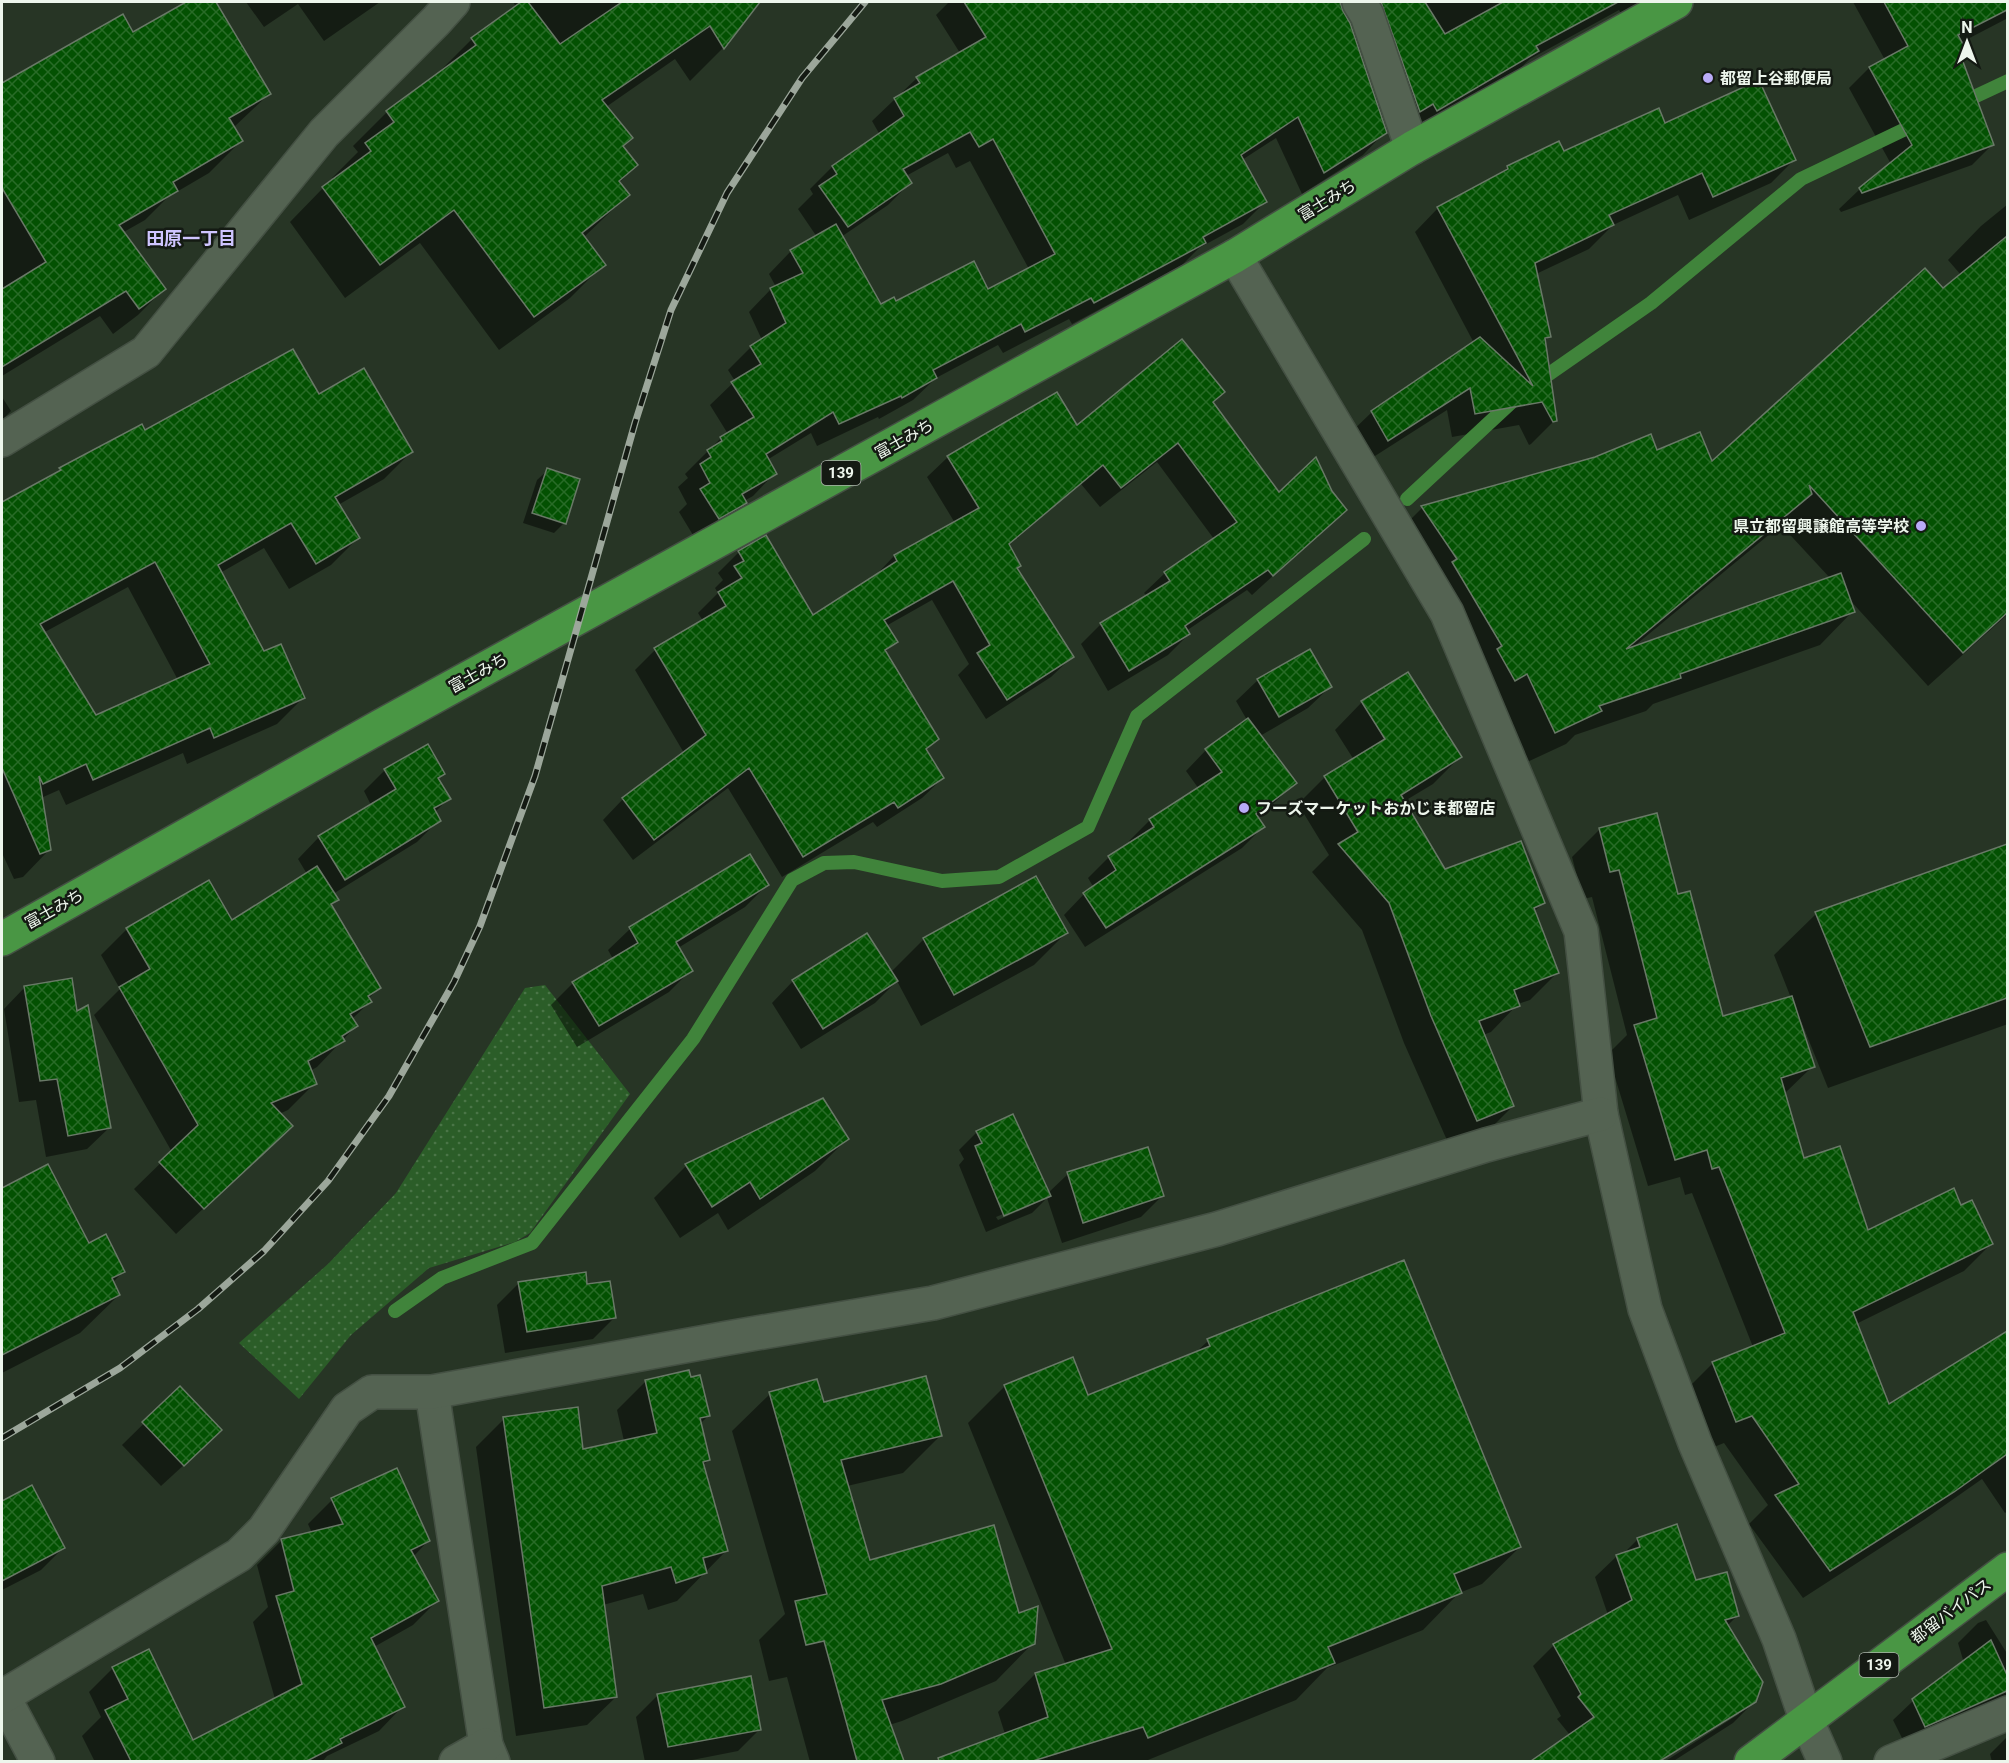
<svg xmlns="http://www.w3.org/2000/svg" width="2009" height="1763" viewBox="0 0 2009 1763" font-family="Roboto,'Noto Sans JP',sans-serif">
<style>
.grass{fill:url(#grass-dots)}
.shadow{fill:#0007;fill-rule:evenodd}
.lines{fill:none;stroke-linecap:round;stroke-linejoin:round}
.stream{stroke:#40843b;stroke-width:14}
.building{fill:url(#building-cross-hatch);stroke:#697967;stroke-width:1.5;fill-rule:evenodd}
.minor-casing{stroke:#445043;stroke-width:36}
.highway-casing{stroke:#445043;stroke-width:36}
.minor{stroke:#546352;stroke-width:33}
.highway{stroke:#499644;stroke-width:33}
.rail-casing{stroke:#9ca79b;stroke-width:7}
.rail{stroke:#141a13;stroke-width:4.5;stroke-dasharray:14;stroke-linecap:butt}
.poi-dot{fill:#b9abf7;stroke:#141a13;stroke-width:2}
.labels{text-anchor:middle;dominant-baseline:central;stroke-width:5;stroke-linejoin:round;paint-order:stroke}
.shield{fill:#141a13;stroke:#acb4ab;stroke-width:1.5}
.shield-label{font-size:15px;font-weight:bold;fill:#edf6ec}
.poi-label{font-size:16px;font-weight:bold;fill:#edf6ec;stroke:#141a13;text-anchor:start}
.street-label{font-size:16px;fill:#edf6ec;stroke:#141a13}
.neighbourhood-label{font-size:18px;font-weight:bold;fill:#cfc5ff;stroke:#141a13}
</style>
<defs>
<pattern id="grass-dots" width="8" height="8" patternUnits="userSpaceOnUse" patternTransform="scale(1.5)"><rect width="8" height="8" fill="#2b5d28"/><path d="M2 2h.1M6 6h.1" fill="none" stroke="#4a7547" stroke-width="1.8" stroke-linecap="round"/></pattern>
<pattern id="building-cross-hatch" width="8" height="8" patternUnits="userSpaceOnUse" patternTransform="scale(1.5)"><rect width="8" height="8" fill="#035102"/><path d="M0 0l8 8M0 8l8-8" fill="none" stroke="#286b27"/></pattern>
</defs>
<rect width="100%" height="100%" fill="#273525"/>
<polygon class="grass" points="545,985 630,1094 530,1233 515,1242 429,1268 351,1335 299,1399 239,1343 328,1264 396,1193 525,988"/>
<g class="shadow">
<polygon points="189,2 215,2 269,94 233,128 241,141 209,173 168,197 145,220 122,233 164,289 138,315 113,334 100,316 2,376 2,119 4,117 2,113 2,93 20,75 125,38"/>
<polygon points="246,2 380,2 324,41 298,4 264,27"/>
<polygon points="513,2 758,2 723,48 690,81 675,59 606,107 631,138 622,147 636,165 619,183 628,195 584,237 604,264 570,298 499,350 420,243 345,298 290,222 323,188 334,181 332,178 358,152 353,146 387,112 438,73 472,39 516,7"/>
<path d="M 949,2 L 1340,2 L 1341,12 L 1385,132 L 1363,155 L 1302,194 L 1276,138 L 1242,160 L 1265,202 L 1243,224 L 1199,248 L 1182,265 L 1072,324 L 1069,319 L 1003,353 L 998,345 L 936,378 L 913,400 L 879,419 L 878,417 L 817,446 L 811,433 L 767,460 L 775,473 L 753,496 L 744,501 L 746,503 L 723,525 L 696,540 L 679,512 L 687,504 L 678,487 L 688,478 L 685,474 L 721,438 L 728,434 L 710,405 L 735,381 L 728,370 L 751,347 L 762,340 L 749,312 L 771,289 L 776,287 L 769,274 L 791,251 L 817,237 L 798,209 L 813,194 L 810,189 L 832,167 L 880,135 L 872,121 L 917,78 L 960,53 L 936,15 ZM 948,153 L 956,168 L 970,161 L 1029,269 L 987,291 L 881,306 L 841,237 L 888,205 L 910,183 L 906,176 Z"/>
<polygon points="1412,2 1650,2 1623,17 1619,10 1530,59 1515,73 1414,132 1369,51 1392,28 1417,13"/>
<polygon points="1853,2 2008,2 2008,18 1960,43 1967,54 1961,60 1992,145 1972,165 1841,212 1839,209 1860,189 1891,164 1849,88 1869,68 1885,60"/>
<polygon points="1664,125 1794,160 1771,183 1689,220 1678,195 1613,225 1589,249 1536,274 1549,336 1544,342 1555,420 1531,444 1529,445 1519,425 1452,437 1447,410 1364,463 1348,435 1372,412 1474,343 1415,232 1438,208 1500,175 1508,167"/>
<path d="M 2008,204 L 2008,614 L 1928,686 L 1849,599 L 1853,611 L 1820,645 L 1653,704 L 1646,711 L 1575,735 L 1566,744 L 1521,765 L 1468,680 L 1389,541 L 1422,508 L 1656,452 L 1712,463 L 1961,275 L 1948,260 L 1981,226 ZM 1780,524 L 1830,578 L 1632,648 L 1777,528 Z"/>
<polygon points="1223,392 1212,403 1279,494 1331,492 1345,510 1252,595 1247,590 1186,631 1189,634 1168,655 1108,691 1081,644 1101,624 1147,596 1144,593 1165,573 1214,539 1157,462 1100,507 1081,484 1008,546 1016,569 1072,657 1051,677 986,719 958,675 969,664 932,600 886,626 896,642 884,653 937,739 925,751 943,778 922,798 877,827 873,822 782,877 728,788 633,860 603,820 623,799 684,753 635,670 655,650 703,621 698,613 718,593 715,588 723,580 718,573 739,552 766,537 813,617 874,577 894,556 955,523 927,477 948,457"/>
<polygon points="2,397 11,411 2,420"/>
<path d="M 319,397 L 411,452 L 384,479 L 338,505 L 358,538 L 331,565 L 289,589 L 264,548 L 220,573 L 264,653 L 304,697 L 277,724 L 187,764 L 183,753 L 66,805 L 59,790 L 41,798 L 49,850 L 23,877 L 14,879 L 2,853 L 2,504 L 53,476 L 60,469 L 144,432 ZM 128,587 L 178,680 L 95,717 L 43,633 Z"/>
<polygon points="548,470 564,523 554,533 523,523 537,480"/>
<polygon points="1258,680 1330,687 1308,708 1260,736 1295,783 1274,803 1256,817 1263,827 1242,848 1085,947 1064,915 1084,894 1094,888 1088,878 1109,857 1131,843 1129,841 1150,820 1199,789 1186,771 1206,750 1247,720 1236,701"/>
<polygon points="1362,702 1460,757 1433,784 1403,802 1444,871 1543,903 1534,912 1557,973 1530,1000 1518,1004 1491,1032 1483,1035 1513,1106 1486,1133 1450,1147 1404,1043 1362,930 1312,872 1329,855 1298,804 1325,777 1354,760 1335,730"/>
<polygon points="385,770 443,773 437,779 449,798 434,813 439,820 417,842 333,894 337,899 330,906 379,988 368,999 370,1002 352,1019 356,1026 317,1067 310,1071 315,1083 288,1110 279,1114 264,1152 176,1234 134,1189 172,1152 94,1015 120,989 101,955 127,929 232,923 307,874 298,859 319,837 371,805 364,791"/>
<polygon points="1600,829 1677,896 1722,1018 1791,998 1774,955 1816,914 2008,846 2008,1024 1828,1088 1801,1021 1799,1022 1813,1066 1784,1094 1803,1160 1867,1232 1960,1207 1991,1244 1964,1271 1856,1324 1888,1406 2008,1333 2008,1511 2005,1513 1982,1479 1925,1519 1803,1598 1749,1524 1768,1505 1724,1443 1709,1449 1686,1390 1713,1363 1753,1347 1692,1193 1685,1195 1680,1177 1648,1186 1608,1054 1627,1035 1592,897 1583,899 1572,857"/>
<polygon points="767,885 745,907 678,948 691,970 669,992 577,1047 551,1005 573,983 613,959 608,950 630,929"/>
<polygon points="1066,933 1034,965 921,1026 897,981 875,1003 801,1049 772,1003 793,981 891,972 924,939"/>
<polygon points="25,987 76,1014 109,1128 87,1149 46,1157 36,1100 19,1102 4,1009"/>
<polygon points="822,1099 847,1139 815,1171 728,1230 718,1213 680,1238 654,1198 686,1166"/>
<path d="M 977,1132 L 1048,1193 L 1068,1174 L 1162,1196 L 1141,1217 L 1062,1243 L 1047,1198 L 1032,1213 L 986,1232 L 959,1165 L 964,1159 L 959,1150 ZM 1030,1203 L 1030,1206 L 998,1220 L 996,1217 Z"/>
<polygon points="48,1166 88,1245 123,1272 113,1282 119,1295 80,1333 2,1373 2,1189"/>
<polygon points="519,1283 615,1317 593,1339 505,1353 497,1305"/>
<polygon points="1208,1341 1520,1547 1482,1584 1459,1593 1423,1630 1327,1668 1296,1700 1143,1762 933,1762 1005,1734 998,1712 1035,1674 1066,1665 968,1423 1005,1386 1088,1397 1195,1353"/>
<polygon points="646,1381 709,1415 700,1424 709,1460 702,1466 726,1551 677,1601 648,1610 643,1594 603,1605 616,1697 587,1725 516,1736 476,1447 504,1419 582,1451 624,1441 617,1410"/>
<polygon points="180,1388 198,1452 161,1486 122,1445"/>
<polygon points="770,1394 823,1403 940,1436 903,1473 847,1486 869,1562 1018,1615 1033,1643 996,1681 902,1721 889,1725 902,1762 810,1762 787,1677 769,1681 759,1640 785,1614 732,1431"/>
<polygon points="31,1487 63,1548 41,1570 2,1590 2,1503"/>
<polygon points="332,1500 428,1541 413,1557 437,1601 413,1625 374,1647 403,1706 379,1731 327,1756 322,1762 95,1762 82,1736 101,1717 89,1692 113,1668 193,1742 275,1699 253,1622 268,1607 257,1565 282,1540 312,1533 308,1524"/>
<polygon points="1638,1539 1737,1616 1727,1626 1755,1701 1733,1723 1672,1762 1664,1762 1739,1714 1739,1711 1659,1762 1534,1762 1570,1735 1557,1719 1561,1716 1533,1666 1554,1645 1608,1615 1595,1577 1617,1556 1623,1554"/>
<polygon points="1986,1620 2008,1655 2008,1735 2006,1725 1906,1746 1893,1720 1913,1701 1964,1663 1958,1643 1978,1623"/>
<polygon points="658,1695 760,1729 738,1751 682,1762 645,1762 636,1717"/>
<polygon points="2008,1736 2008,1762 1992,1762 1990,1754"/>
</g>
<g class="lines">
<g class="stream">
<polyline points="1959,104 2008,81"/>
<polyline points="1536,383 1651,303 1801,179 1920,122"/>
<polyline points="1407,499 1518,396"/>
<polyline points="395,1311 442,1278 532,1243 693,1039 792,880 824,863 854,862 942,881 999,877 1088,827 1137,716 1364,539"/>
</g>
</g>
<g class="building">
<polygon points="186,2 216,2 271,94 229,118 243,141 173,182 178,191 119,225 166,289 139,309 126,291 2,367 2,289 46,262 2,188 2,83 123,14 133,32"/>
<polygon points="521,2 528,2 560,44 622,2 760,2 724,49 710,26 602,100 633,138 623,146 638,165 619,181 630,195 582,233 606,265 534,317 454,210 380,265 322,187 371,151 365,143 394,122 386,111 476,45 471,38"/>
<polygon points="964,2 1340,2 1343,11 1350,23 1387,133 1324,173 1298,117 1241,155 1267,202 1203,237 1206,243 1094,303 1091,298 1025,332 1021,324 933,370 937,378 902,398 901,396 839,424 833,412 766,454 777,474 742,494 747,503 719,519 700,489 710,483 700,464 711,457 707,450 722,441 720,437 754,417 731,382 761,364 750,346 786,323 770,288 803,273 790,250 836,224 881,304 894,297 896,301 974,261 988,289 1055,254 993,139 979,147 970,132 903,169 912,183 848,227 819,186 837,174 832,166 904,116 894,98 920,83 916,77 986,37"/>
<polygon points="1381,2 1425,2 1445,34 1503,2 1618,2 1536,46 1539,51 1437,111 1433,104 1420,112"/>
<polygon points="1884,2 2007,2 2007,10 1958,35 1969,55 1962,59 1994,145 1862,193 1859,188 1912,145 1869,67 1908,46"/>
<polygon points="1759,80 1796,160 1713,197 1702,173 1609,215 1614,225 1535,263 1551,337 1545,338 1557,421 1553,422 1542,402 1475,414 1470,388 1388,441 1371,411 1480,337 1533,386 1437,207 1508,169 1507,166 1559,141 1564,151 1659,108 1665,123"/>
<polygon points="2007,236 2007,613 1963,653 1809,485 1812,494 1626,649 1841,573 1855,612 1680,674 1681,678 1599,706 1602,711 1555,733 1527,674 1515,681 1497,649 1502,646 1452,562 1457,559 1421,506 1595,457 1651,434 1657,450 1700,432 1712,461 1925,268 1943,288"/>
<polygon points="1182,339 1225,392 1213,402 1279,492 1316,457 1332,491 1347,510 1273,576 1268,570 1185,626 1190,634 1129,671 1100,623 1170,581 1164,572 1237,522 1178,443 1121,488 1103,465 1009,544 1021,566 1017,568 1074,657 1007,700 977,653 990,645 953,581 884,620 898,642 885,650 939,739 926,749 944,778 898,808 894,802 803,857 749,768 654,840 622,798 706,735 654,648 726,606 718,592 742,578 734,566 744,561 738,551 766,535 813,615 897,561 894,555 979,508 947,456 1057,392 1077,425"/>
<path d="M 293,349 L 319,394 L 364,368 L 413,452 L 335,497 L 360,538 L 316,564 L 291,523 L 218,565 L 264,651 L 281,644 L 305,698 L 214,738 L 210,728 L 93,780 L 86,764 L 43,784 L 39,776 L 51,850 L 40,854 L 2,768 L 2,502 L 61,470 L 59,468 L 142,424 L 145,430 ZM 155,562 L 210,664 L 96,715 L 40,624 Z"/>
<polygon points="547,468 580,479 566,524 532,513"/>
<polygon points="1310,649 1332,687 1279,717 1257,679"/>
<polygon points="1408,672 1462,757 1401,795 1445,869 1521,841 1545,903 1534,908 1559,973 1514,990 1520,1006 1479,1021 1514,1106 1477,1121 1431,1016 1389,903 1338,844 1358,832 1324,776 1385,739 1361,701"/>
<polygon points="1248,718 1297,783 1256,814 1265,827 1106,928 1083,893 1116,870 1108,856 1154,827 1149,819 1222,772 1205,749"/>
<polygon points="428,744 445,774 438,778 451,799 434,808 441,821 345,880 318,836 396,789 384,769"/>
<polygon points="1657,813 1678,894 1690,891 1723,1016 1792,996 1815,1067 1781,1078 1804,1158 1840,1146 1868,1230 1954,1188 1961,1205 1972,1200 1993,1244 1853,1312 1889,1404 2007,1331 2007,1454 1954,1492 1830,1571 1775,1495 1799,1484 1752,1416 1736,1422 1712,1362 1785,1333 1719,1167 1712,1169 1707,1150 1675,1160 1634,1025 1657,1018 1619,870 1610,872 1599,828"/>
<polygon points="2007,844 2007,998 1870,1047 1815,912"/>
<polygon points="750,854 769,885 676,942 693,971 599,1026 572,982 638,943 629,927"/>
<polygon points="317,866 339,900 331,904 381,988 368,996 372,1002 350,1014 358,1026 342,1036 345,1041 308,1061 317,1084 271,1103 293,1126 204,1209 159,1162 198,1125 119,987 150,969 126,928 209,880 232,920"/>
<polygon points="1036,876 1068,933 954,995 923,938"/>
<polygon points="867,933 898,981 823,1029 792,980"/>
<polygon points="72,978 77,1011 88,1005 111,1128 68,1136 57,1079 40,1081 24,986"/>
<polygon points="823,1098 849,1139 760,1199 750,1182 712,1207 685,1164"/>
<polygon points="1013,1114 1051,1196 1004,1216 975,1146 982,1143 976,1131"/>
<polygon points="1148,1147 1164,1196 1083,1223 1067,1172"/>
<polygon points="48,1164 89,1243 106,1234 125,1272 112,1278 120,1295 2,1355 2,1188"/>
<polygon points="1404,1260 1521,1547 1454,1574 1462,1593 1328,1647 1335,1663 1148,1738 1143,1727 1033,1761 939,1761 938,1758 1048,1717 1035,1673 1112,1649 1004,1385 1073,1357 1088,1395 1210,1346 1207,1339"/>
<polygon points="586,1272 587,1284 610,1281 616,1318 527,1332 518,1282"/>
<polygon points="689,1370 691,1377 700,1375 710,1416 700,1418 710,1460 703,1462 728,1551 703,1558 707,1573 676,1583 671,1567 602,1586 617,1697 544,1708 503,1417 578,1407 583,1449 657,1433 645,1380"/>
<polygon points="926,1376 942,1436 841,1460 870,1560 994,1525 1019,1613 1038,1606 1035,1644 941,1684 882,1700 904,1761 857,1761 824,1641 806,1645 795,1601 827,1594 769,1392 817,1379 824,1402"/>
<polygon points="180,1386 222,1430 184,1466 142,1422"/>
<polygon points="397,1468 430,1541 411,1550 439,1601 371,1638 405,1707 340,1739 342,1743 307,1761 131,1761 105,1710 128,1699 112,1667 149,1649 193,1740 302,1684 276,1596 294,1591 281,1539 343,1524 331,1498"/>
<polygon points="32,1485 65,1548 2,1581 2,1501"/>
<polygon points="1677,1524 1696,1580 1727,1572 1739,1616 1725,1620 1763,1682 1756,1702 1660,1761 1531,1761 1594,1717 1578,1697 1581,1694 1553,1644 1632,1600 1616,1555 1640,1547 1637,1538"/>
<polygon points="1991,1640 2007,1675 2007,1691 1925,1727 1912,1699"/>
<polygon points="751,1676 761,1730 668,1747 657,1694"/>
</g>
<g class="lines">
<g class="minor-casing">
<g id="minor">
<polyline points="1359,2 1367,15 1412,148"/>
<polyline points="1235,256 1447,613 1581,931 1601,1114 1645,1309 1695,1443 1779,1639 1806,1719 1825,1762"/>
<polyline points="2,440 146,352 324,133 436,21 453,2"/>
<polyline points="432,1392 486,1745 493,1762"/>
<polyline points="3,1696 38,1762"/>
<polyline points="2,1697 239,1555 264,1530 347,1409 372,1392 432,1392 728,1338 933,1303 1217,1229 1486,1145 1601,1114"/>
<polyline points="456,1762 486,1745"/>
<polyline points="1891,1762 2008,1713"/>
</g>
</g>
<g class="highway-casing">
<g id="highway">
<polyline points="2,939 381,726 1235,256 1412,148 1676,2"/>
<polyline points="1751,1762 2008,1569"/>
</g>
</g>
<use href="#minor" class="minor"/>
<use href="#highway" class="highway"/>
<g class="rail-casing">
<polyline id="rail" points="2,1438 120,1368 198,1309 264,1251 328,1181 389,1096 454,982 480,926 535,776 635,423 671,310 727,193 802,78 865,2"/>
</g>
<use href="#rail" class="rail"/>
</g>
<g class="poi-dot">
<circle cx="1708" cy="78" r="6"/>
<circle cx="1921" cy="526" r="6"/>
<circle cx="1244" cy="808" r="6"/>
</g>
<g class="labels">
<g class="shield">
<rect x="821.5" y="461" width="39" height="24" rx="4.5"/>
<rect x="1859.5" y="1653" width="39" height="24" rx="4.5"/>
</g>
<g class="shield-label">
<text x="841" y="473">139</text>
<text x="1879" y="1665">139</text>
</g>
<g class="poi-label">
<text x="1720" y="78">都留上谷郵便局</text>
<text x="1909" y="526" text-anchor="end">県立都留興譲館高等学校</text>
<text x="1256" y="808">フーズマーケットおかじま都留店</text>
</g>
<g class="street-label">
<text transform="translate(1327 200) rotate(-31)">富士みち</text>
<text transform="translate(904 439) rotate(-29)">富士みち</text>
<text transform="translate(478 673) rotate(-29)">富士みち</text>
<text transform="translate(54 909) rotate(-29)">富士みち</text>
<text transform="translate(1951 1611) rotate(-37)">都留バイパス</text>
</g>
<g class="neighbourhood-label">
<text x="191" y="238">田原一丁目</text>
</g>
</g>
<rect width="2009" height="1763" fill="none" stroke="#edf6ec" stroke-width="6"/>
<g transform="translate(1967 42)" stroke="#141a13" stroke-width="4.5" paint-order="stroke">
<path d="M0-4.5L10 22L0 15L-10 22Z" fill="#edf6ec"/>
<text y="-9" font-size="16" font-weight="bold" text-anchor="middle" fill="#edf6ec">N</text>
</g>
</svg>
